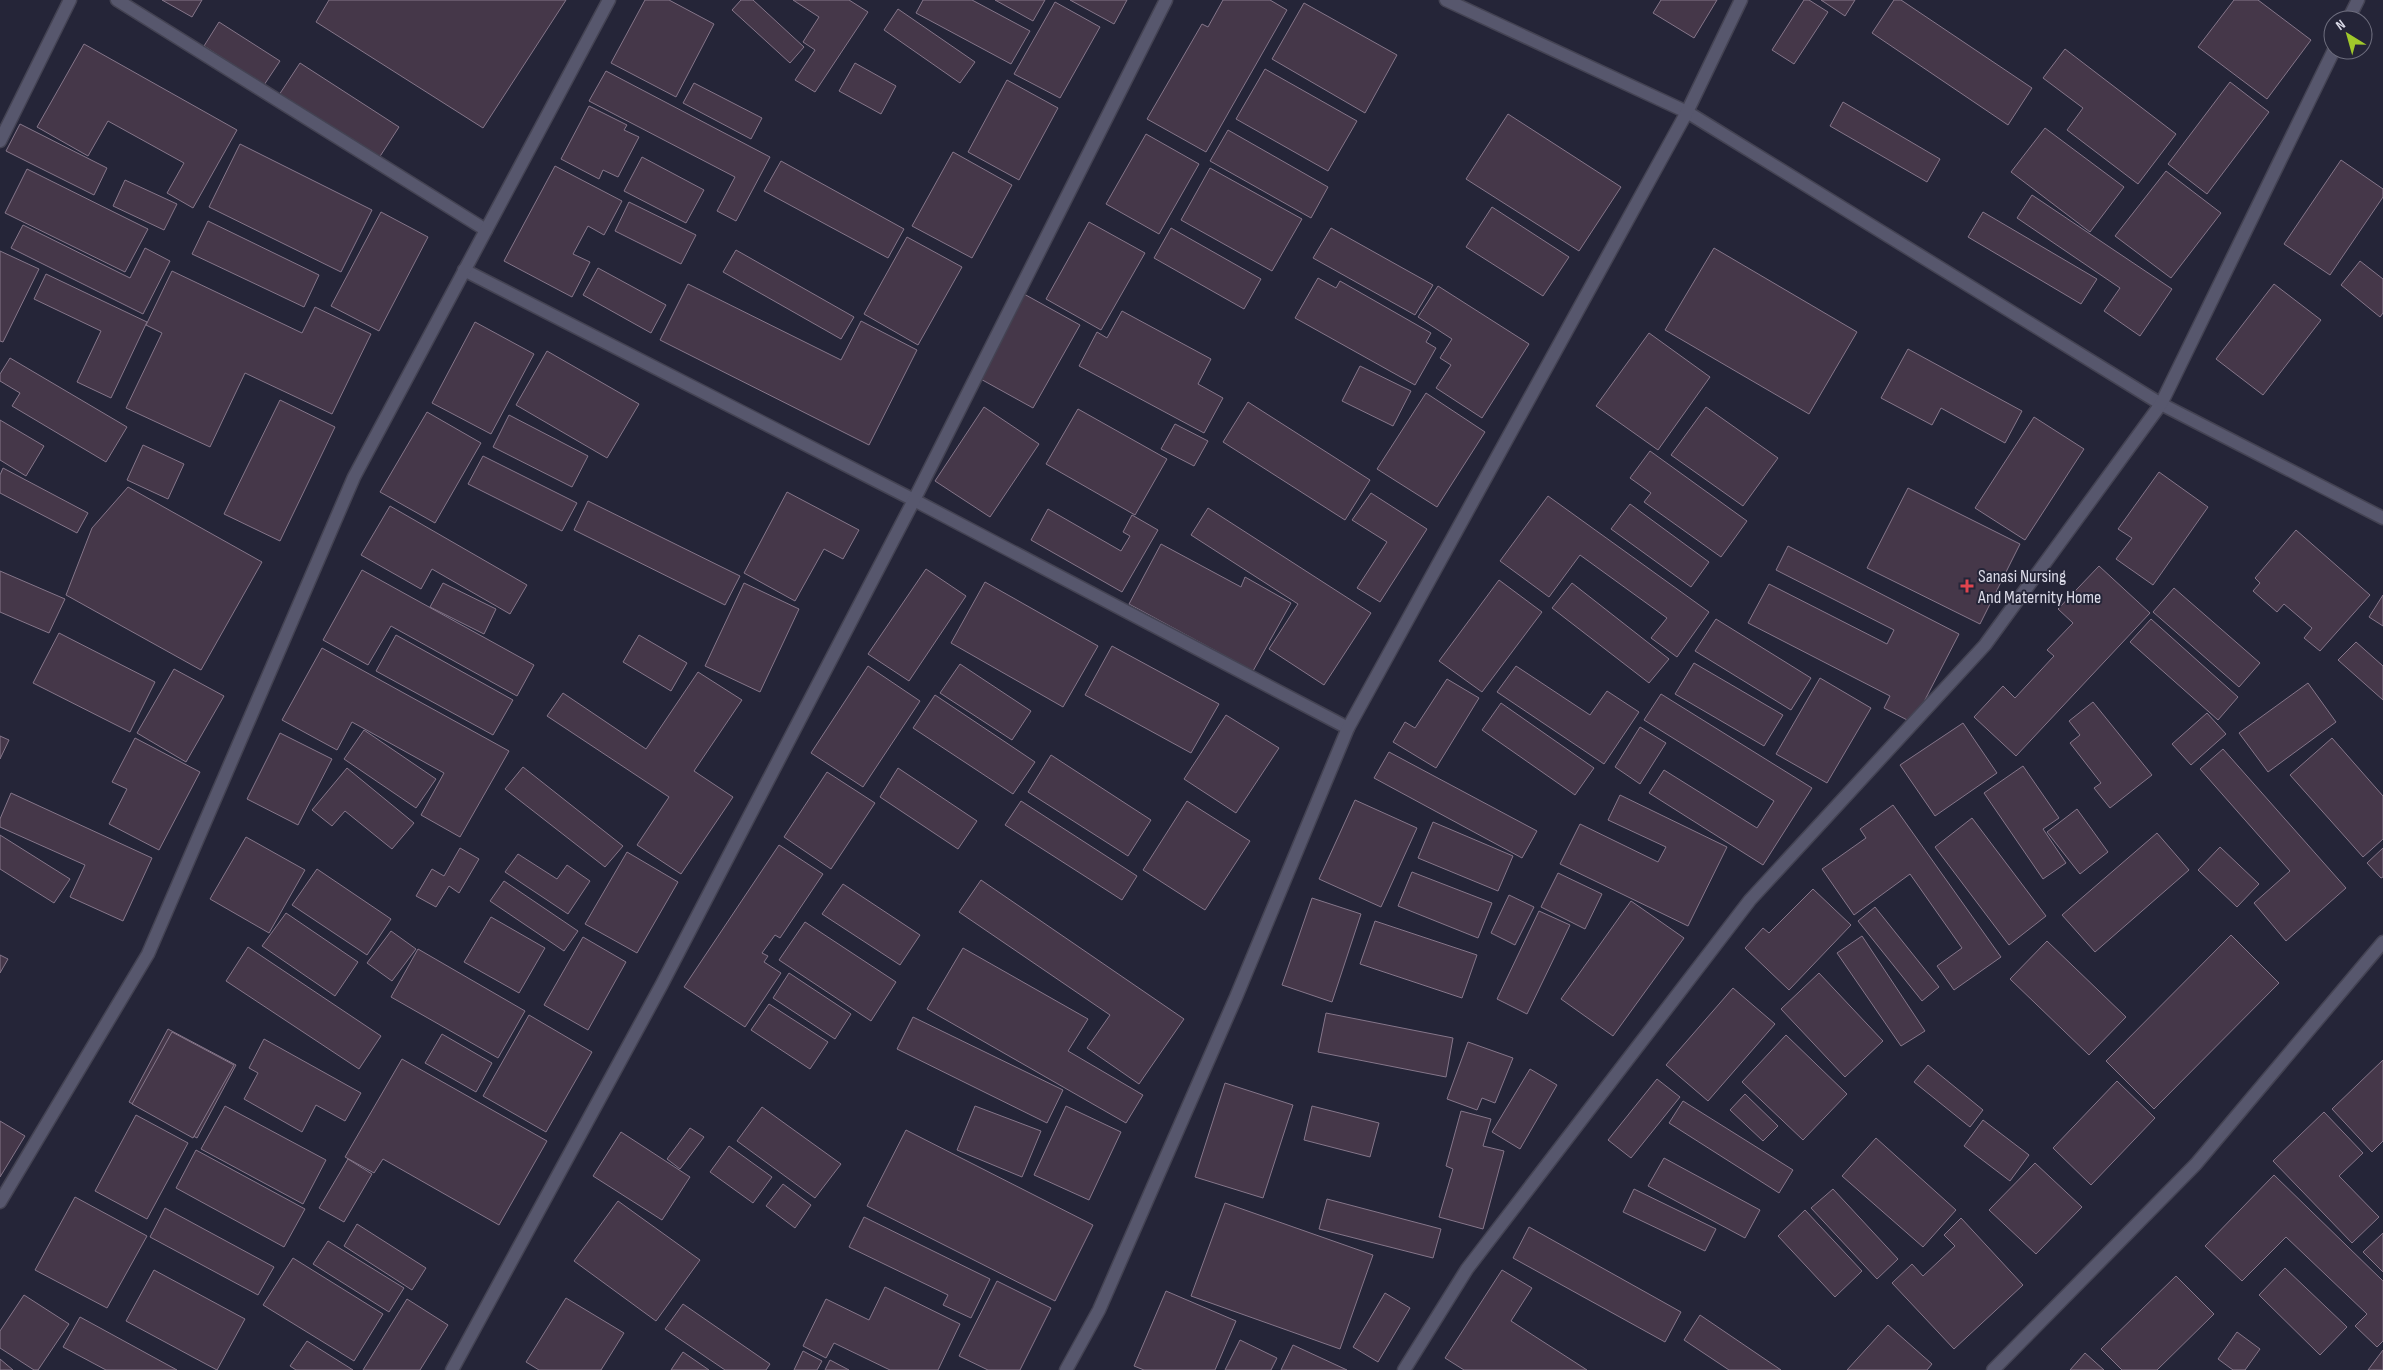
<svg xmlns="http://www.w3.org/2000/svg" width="2383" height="1370" viewBox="0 0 2383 1370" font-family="'Sofia Sans Condensed',sans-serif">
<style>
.building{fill:#453749;stroke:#85768a}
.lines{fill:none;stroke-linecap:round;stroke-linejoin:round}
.minor-casing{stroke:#444353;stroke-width:15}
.minor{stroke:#57576d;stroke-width:12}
.health-dot{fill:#e0444e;stroke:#252538;stroke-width:2}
.labels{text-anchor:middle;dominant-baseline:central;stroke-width:4;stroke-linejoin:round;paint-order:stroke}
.poi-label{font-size:18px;fill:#dbdbe8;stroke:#252538;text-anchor:start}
</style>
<rect width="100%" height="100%" fill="#252538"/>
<g class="building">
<polygon points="162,0 202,0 192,17"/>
<polygon points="329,0 566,0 483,128 316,22"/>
<polygon points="645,0 669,0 714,24 676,97 611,63"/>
<polygon points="741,0 753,0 804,47 790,63 732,10"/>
<polygon points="793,0 849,0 868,12 815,92 795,80 815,50 803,42 819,17"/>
<polygon points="923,0 972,0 1030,31 1011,64 916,13"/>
<polygon points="995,0 1045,0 1033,21"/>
<polygon points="1070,0 1127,0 1114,24"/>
<polygon points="1223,0 1270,0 1287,10 1206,152 1147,119 1202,24 1208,27"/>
<polygon points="1661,0 1717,0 1694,38 1653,13"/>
<polygon points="1804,0 1809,0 1828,12 1794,64 1772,50"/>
<polygon points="1821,0 1855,0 1845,16"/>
<polygon points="1894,0 1901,0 2032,88 2008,125 1872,33"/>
<polygon points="2234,0 2258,0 2311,40 2267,99 2198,47"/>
<polygon points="1055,2 1100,27 1060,98 1014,74"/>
<polygon points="1304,3 1397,55 1365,113 1272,59"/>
<polygon points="898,9 975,62 960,83 884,30"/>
<polygon points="219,22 280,61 264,85 204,46"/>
<polygon points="84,44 237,130 193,208 167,193 184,163 108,121 88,156 37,127"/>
<polygon points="2065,49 2176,134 2138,184 2067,130 2083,108 2043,78"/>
<polygon points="300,63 399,127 377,161 277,98"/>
<polygon points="855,63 896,86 881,114 839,91"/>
<polygon points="1265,69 1357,121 1328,171 1236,119"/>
<polygon points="606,71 770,157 736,221 717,211 735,177 589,101"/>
<polygon points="1007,80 1058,108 1019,180 968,152"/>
<polygon points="2230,82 2269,112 2207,194 2168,164"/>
<polygon points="694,83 762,118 751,139 683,103"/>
<polygon points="1843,102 1940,159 1927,182 1830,126"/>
<polygon points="589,106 627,125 624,130 639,137 618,177 603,170 599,179 561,159"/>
<polygon points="1508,114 1621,187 1579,251 1466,179"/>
<polygon points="20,124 107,168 94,195 6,151"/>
<polygon points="2045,128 2124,187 2090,232 2011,172"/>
<polygon points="1228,130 1328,187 1311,218 1210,161"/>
<polygon points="1146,134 1199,164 1159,234 1106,204"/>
<polygon points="240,144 372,210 341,272 209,207"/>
<polygon points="953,152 1012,185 972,258 912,226"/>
<polygon points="642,157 704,190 686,223 624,191"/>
<polygon points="2341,160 2383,189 2383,197 2330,275 2284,244"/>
<polygon points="781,161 904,229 888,258 764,191"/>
<polygon points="555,166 622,201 604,235 588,226 573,254 590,262 572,297 504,261"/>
<polygon points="1210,168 1302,219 1272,271 1181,220"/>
<polygon points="27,169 148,229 125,272 5,213"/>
<polygon points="2166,171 2221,213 2171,278 2115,236"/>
<polygon points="125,180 177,204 164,230 113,206"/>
<polygon points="2032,195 2172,289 2140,336 2104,311 2120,288 2017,218"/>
<polygon points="629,202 696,235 681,264 615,231"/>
<polygon points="1492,207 1569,257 1543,296 1466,247"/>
<polygon points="381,212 428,237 379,331 331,306"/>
<polygon points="1983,212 2097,279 2081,304 1968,237"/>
<polygon points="208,221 319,275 304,307 192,254"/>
<polygon points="1089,222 1145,253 1101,330 1046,299"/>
<polygon points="23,225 130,278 145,248 170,261 143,314 11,248"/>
<polygon points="1171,228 1261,279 1244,309 1154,258"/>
<polygon points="1331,228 1433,285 1415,315 1313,258"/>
<polygon points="907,237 962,267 918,345 864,314"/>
<polygon points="1714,248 1857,332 1809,414 1665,330"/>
<polygon points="736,250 854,317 841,339 723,272"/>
<polygon points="0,251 39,269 3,342 0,341"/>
<polygon points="2360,261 2383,279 2383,313 2380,317 2341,285"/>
<polygon points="598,268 666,305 651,333 583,295"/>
<polygon points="172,271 302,333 315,307 371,334 332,414 245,373 210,447 126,408 162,333 146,325"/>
<polygon points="46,274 147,322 111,398 77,382 101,331 34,299"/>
<polygon points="1318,278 1336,288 1340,281 1431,333 1426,342 1436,348 1415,385 1295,318"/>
<polygon points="688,284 841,360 861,321 917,350 869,445 660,340"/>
<polygon points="2274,284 2321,320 2263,395 2216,359"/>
<polygon points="1438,286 1529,344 1482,418 1436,388 1451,365 1440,358 1452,339 1418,317"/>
<polygon points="1024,294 1080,325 1033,408 977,377"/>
<polygon points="1122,311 1211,359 1198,384 1223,398 1204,433 1079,366 1097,332 1107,338"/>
<polygon points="475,322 534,354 491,434 432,403"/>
<polygon points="1649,333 1710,377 1658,450 1596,406"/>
<polygon points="1908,349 2022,411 2005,443 1941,408 1932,425 1881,398"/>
<polygon points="547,351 639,404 607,458 516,405"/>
<polygon points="10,358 127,427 106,462 12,406 20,393 0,381 0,374"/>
<polygon points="1360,366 1411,391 1393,426 1342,401"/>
<polygon points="1426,393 1485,432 1437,507 1377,469"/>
<polygon points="280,400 335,427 280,541 224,514"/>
<polygon points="1248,402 1370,480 1345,520 1223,442"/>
<polygon points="984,407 1039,444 990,517 935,481"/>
<polygon points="1706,407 1778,458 1743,506 1671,455"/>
<polygon points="1078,409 1167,459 1135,515 1046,464"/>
<polygon points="427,412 481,443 435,523 380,492"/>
<polygon points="509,415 588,456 572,487 493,447"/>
<polygon points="2034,417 2084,449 2025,540 1975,508"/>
<polygon points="0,420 44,446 26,476 0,460"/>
<polygon points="1175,424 1208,441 1194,466 1161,449"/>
<polygon points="143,445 184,464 168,499 127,480"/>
<polygon points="1650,451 1747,521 1721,557 1644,502 1651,493 1630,478"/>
<polygon points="483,456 577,503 562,531 468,484"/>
<polygon points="3,468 88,513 77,533 0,493 0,475"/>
<polygon points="2159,472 2208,507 2153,585 2116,559 2132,538 2118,529"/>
<polygon points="128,487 262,562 201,670 66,595 92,528"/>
<polygon points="1908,488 2020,544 1980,624 1867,568"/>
<polygon points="787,492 859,530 843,559 824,549 795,601 744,573"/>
<polygon points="1371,493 1427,529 1380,602 1357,588 1387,542 1352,520"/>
<polygon points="1548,496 1709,612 1677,657 1651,638 1667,618 1580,555 1549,597 1500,561"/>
<polygon points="588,501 740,576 725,605 574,530"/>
<polygon points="1630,504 1709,562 1691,587 1611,529"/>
<polygon points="390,506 527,585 510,614 432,569 421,589 361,555"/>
<polygon points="1208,508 1371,613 1324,685 1269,649 1298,604 1191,535"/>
<polygon points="1048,509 1121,551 1130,536 1123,532 1132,515 1158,530 1122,592 1031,540"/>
<polygon points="2296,530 2370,595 2320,651 2304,638 2312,628 2284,604 2277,612 2253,591 2260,583 2255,578"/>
<polygon points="1161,544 1241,587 1245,577 1291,603 1253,671 1129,604"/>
<polygon points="1788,546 1959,634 1913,723 1884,708 1890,696 1748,623 1769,584 1887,644 1894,630 1776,570"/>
<polygon points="2099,566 2150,613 2016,756 1974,717 2003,686 2015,698 2054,656 2047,650 2073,623 2058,609"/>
<polygon points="926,569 966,596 909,681 868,654"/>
<polygon points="362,570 534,665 517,696 391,626 368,665 323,640"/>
<polygon points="0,571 65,599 49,633 0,612"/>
<polygon points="1499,580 1542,612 1482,692 1439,661"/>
<polygon points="985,582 1098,646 1063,707 951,643"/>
<polygon points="443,583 496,609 484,634 430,607"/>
<polygon points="744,583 799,609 760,692 705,666"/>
<polygon points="1572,583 1669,659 1649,683 1552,608"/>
<polygon points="2174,588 2260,663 2239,687 2153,612"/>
<polygon points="2383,595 2383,626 2369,617"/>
<polygon points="1716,619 1811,678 1791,710 1695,651"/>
<polygon points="2151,619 2238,697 2218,720 2130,642"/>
<polygon points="59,633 155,682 130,732 33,683"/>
<polygon points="396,635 513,700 493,735 376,671"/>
<polygon points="639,635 687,663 671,691 623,662"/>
<polygon points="2356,642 2383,666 2383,700 2338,660"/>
<polygon points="1112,646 1219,704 1191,753 1085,695"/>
<polygon points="322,648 509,751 460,837 421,815 444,773 352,722 337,750 282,720"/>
<polygon points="1694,663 1783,715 1764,746 1675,694"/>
<polygon points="960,664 1031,711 1012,740 940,693"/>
<polygon points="868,666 920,701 863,787 811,753"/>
<polygon points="1516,666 1590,715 1607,691 1639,712 1604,764 1497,692"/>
<polygon points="174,669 224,696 186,762 137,733"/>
<polygon points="698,672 742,700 694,771 733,797 681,874 637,845 669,797 547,716 563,693 646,749"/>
<polygon points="1820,678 1871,708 1827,783 1776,754"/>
<polygon points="1447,679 1479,698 1436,768 1393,742 1405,722 1415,728"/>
<polygon points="2308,683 2336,722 2268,772 2239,733"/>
<polygon points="1661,694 1812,788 1763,865 1649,793 1664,770 1757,828 1774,801 1644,720"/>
<polygon points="935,695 1035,762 1013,794 913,728"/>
<polygon points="2093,702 2152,775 2110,808 2094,788 2101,783 2070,743 2080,735 2069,721"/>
<polygon points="1501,703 1594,768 1575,795 1482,730"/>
<polygon points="2207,713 2226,734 2191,765 2172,744"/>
<polygon points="1226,715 1279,748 1236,813 1184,779"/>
<polygon points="1963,723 1997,773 1935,816 1900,765"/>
<polygon points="1640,727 1666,743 1640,784 1615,767"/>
<polygon points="364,730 436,779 416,808 344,759"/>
<polygon points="280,733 332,759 298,825 247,799"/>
<polygon points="0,736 9,740 0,759"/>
<polygon points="135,738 200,772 159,850 109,824 127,789 112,782"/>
<polygon points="2332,738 2383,796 2383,839 2363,857 2290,775"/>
<polygon points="2223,749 2346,888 2286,941 2254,903 2290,871 2200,769"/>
<polygon points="1389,752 1537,831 1522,858 1374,778"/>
<polygon points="1051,755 1151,820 1128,856 1028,792"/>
<polygon points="2023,766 2059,818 2043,829 2066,863 2043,879 1984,793"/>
<polygon points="523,767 623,846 605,867 505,789"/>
<polygon points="347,768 414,823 392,849 345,811 332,826 312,810"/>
<polygon points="898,768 977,821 958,849 880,797"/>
<polygon points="827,772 875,803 831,869 784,837"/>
<polygon points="11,793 152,858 123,921 70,897 85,865 0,827 0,819"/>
<polygon points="1620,795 1727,847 1688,926 1560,864 1580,824 1658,862 1666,847 1608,820"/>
<polygon points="1355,800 1417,828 1381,907 1319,879"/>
<polygon points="1021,801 1137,876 1122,900 1005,825"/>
<polygon points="1187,801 1250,841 1205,910 1143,870"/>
<polygon points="1893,805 2001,957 1954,990 1937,966 1962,948 1910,874 1854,915 1822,869 1866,838 1860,829"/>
<polygon points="2077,809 2108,852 2080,874 2047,832"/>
<polygon points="1972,818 2046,916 2009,945 1935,847"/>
<polygon points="1433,822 1513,856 1498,891 1418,858"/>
<polygon points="2157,833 2189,870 2095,952 2062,915"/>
<polygon points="0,835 70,879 54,903 0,869"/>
<polygon points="246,837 305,870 269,933 210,899"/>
<polygon points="779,845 823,874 780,938 775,935 762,953 768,956 764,962 781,973 745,1027 684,987"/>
<polygon points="2220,847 2259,884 2237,907 2198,870"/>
<polygon points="460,848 479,859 459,893 449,886 436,907 416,896 432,869 444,876"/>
<polygon points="2383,848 2383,877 2381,878 2367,863"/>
<polygon points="627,852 678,882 637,953 585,924"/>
<polygon points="518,854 557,879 567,865 590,881 568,914 505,872"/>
<polygon points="317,869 391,919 367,955 292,905"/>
<polygon points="1412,872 1492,903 1478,938 1398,906"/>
<polygon points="1558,873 1602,894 1585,929 1541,907"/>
<polygon points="981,880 1184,1019 1139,1084 1087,1048 1110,1015 959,912"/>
<polygon points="504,881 578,931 564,951 490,901"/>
<polygon points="843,884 920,935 900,965 822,914"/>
<polygon points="1813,889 1851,925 1789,990 1745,948 1763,928 1769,933"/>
<polygon points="1509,895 1534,907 1515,945 1491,933"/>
<polygon points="1312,898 1361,914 1332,1002 1282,985"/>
<polygon points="1631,901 1684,938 1613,1036 1561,999"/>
<polygon points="1875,907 1939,987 1922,1001 1858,921"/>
<polygon points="1539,911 1570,925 1527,1014 1497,999"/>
<polygon points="286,913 358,962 335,996 262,946"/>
<polygon points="491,917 545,948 519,993 464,962"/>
<polygon points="1375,921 1477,955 1462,998 1360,964"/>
<polygon points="805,922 896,982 871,1021 779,960"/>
<polygon points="391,931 416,949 392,981 367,963"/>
<polygon points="2231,935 2279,983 2154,1109 2106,1061"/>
<polygon points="1862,936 1925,1031 1901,1046 1837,953"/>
<polygon points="583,937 626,962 588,1030 544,1005"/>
<polygon points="2047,941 2126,1017 2089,1055 2010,979"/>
<polygon points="248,947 381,1036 359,1069 226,981"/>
<polygon points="963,948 1088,1019 1068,1051 1143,1095 1126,1123 927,1009"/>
<polygon points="418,949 525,1011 498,1058 391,997"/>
<polygon points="0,955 8,959 0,973"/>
<polygon points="789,973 851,1014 835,1039 773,998"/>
<polygon points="1819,973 1883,1041 1845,1077 1781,1009"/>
<polygon points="1733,988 1775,1024 1708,1101 1666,1065"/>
<polygon points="769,1004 828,1042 810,1069 751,1030"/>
<polygon points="1326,1013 1453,1038 1446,1077 1318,1052"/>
<polygon points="529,1015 592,1052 546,1132 483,1096"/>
<polygon points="913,1017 1063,1090 1047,1123 897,1049"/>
<polygon points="168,1029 236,1065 197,1138 129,1102"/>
<polygon points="172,1032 234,1065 193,1138 132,1104"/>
<polygon points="442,1034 492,1063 476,1092 425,1063"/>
<polygon points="1786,1035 1847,1094 1803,1140 1742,1082"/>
<polygon points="264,1039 361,1093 345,1121 316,1105 302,1132 244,1099 258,1073 249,1068"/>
<polygon points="1468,1042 1513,1058 1495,1103 1482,1098 1477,1110 1447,1099"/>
<polygon points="402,1059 547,1141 499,1225 383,1159 374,1173 345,1157"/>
<polygon points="2383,1060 2383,1141 2372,1152 2332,1109"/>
<polygon points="1928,1065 1983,1110 1970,1127 1914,1082"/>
<polygon points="1530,1069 1557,1085 1520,1149 1492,1132"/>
<polygon points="1657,1079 1680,1097 1631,1158 1608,1140"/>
<polygon points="2117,1081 2155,1118 2091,1185 2053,1148"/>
<polygon points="1225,1083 1293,1105 1263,1198 1195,1177"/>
<polygon points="1745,1094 1778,1126 1763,1141 1730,1110"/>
<polygon points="1683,1101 1793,1170 1779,1193 1669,1123"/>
<polygon points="225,1106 326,1160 303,1204 201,1149"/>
<polygon points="975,1106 1041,1131 1022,1177 957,1150"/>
<polygon points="1066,1106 1121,1132 1089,1200 1034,1175"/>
<polygon points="1312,1106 1379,1123 1370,1157 1304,1140"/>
<polygon points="762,1107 841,1164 815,1198 737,1141"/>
<polygon points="1461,1111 1491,1119 1483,1146 1504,1151 1483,1229 1439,1217 1453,1169 1446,1166"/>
<polygon points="2324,1112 2363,1153 2339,1176 2379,1217 2352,1243 2273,1161"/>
<polygon points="136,1115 188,1143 147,1219 95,1191"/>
<polygon points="1983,1120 2029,1155 2010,1181 1964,1146"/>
<polygon points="0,1121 25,1136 0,1177"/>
<polygon points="690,1128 704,1137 680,1169 667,1159"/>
<polygon points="906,1130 1093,1225 1055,1301 867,1206"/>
<polygon points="621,1132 690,1177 662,1220 593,1176"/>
<polygon points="1876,1138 1956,1210 1923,1247 1842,1176"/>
<polygon points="729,1146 772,1177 753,1203 710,1172"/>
<polygon points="196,1150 305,1209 284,1247 176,1188"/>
<polygon points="1664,1158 1760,1210 1745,1238 1648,1186"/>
<polygon points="348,1159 372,1174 344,1222 319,1208"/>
<polygon points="2035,1163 2082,1207 2036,1254 1989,1210"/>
<polygon points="2274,1175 2383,1281 2383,1341 2377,1347 2355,1326 2367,1314 2286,1237 2242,1281 2205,1246"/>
<polygon points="783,1184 811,1205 795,1228 766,1206"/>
<polygon points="1634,1189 1716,1229 1705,1251 1623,1212"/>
<polygon points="1833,1189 1898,1259 1877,1279 1811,1208"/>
<polygon points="75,1197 147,1236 107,1308 35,1270"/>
<polygon points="1327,1199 1441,1229 1433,1258 1319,1229"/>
<polygon points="618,1201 700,1260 656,1321 574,1261"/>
<polygon points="1225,1203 1373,1255 1340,1349 1191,1296"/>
<polygon points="165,1208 274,1267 258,1295 150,1237"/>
<polygon points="1805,1210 1862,1271 1835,1297 1778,1236"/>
<polygon points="864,1217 990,1279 971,1318 943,1305 948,1295 849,1247"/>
<polygon points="1961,1218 2023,1285 1954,1349 1892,1283 1912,1264 1923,1276 1955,1246 1944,1235"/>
<polygon points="357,1224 426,1268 412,1290 344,1246"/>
<polygon points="1529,1227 1681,1312 1665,1342 1513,1258"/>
<polygon points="2383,1233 2383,1272 2363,1252"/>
<polygon points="328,1241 404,1288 389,1312 313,1264"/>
<polygon points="293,1258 383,1314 354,1361 263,1305"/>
<polygon points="2285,1268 2347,1327 2320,1355 2259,1295"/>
<polygon points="154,1270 245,1319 217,1370 126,1321"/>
<polygon points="1502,1270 1532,1288 1511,1321 1587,1370 1464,1370 1445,1358"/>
<polygon points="2176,1276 2214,1314 2157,1370 2122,1370 2101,1349"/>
<polygon points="997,1281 1051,1308 1020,1370 988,1370 959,1356"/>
<polygon points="885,1287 960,1324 938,1370 890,1370 834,1343 826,1358 803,1346 826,1299 869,1320"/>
<polygon points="1166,1291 1236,1321 1215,1370 1144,1370 1134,1366"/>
<polygon points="1385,1293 1410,1308 1378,1362 1353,1347"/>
<polygon points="24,1295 69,1324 38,1370 34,1370 0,1348 0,1331"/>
<polygon points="566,1298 624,1333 601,1370 539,1370 526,1362"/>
<polygon points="407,1299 448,1325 420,1370 363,1370"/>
<polygon points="683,1304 770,1364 766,1370 725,1370 665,1329"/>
<polygon points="1700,1315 1781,1370 1729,1370 1684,1340"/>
<polygon points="80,1317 177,1370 106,1370 63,1347"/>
<polygon points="1888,1325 1932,1364 1927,1370 1847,1370"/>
<polygon points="2237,1332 2260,1349 2245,1370 2233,1370 2218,1359"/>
<polygon points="1240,1340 1277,1358 1271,1370 1225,1370"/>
<polygon points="307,1341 353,1370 296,1370 290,1366"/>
<polygon points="1293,1345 1347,1370 1281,1370"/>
<polygon points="2383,1350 2383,1370 2368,1370"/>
<polygon points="803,1351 822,1361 817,1370 794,1370"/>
<polygon points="683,1352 709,1370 671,1370"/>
<polygon points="2085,1353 2104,1370 2070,1370"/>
<polygon points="0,1359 13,1370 0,1370"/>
<polygon points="830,1360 849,1370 825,1370"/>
</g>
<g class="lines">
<g class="minor-casing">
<g id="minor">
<polyline points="117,0 486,230"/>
<polyline points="1446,0 1687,112 2161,404 2383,518"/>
<polyline points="2348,20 2358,0"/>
<polyline points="0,141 70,0"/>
<polyline points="464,270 914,500 1348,728"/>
<polyline points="0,1202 148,954 354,477 609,0"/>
<polyline points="452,1370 662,984 914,500 1166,0"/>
<polyline points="1066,1370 1099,1310 1236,997 1348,728 1687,112 1741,0"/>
<polyline points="1404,1370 1467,1269 1750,900 1985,645 2161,404 2334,50"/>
<polyline points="1993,1370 2196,1164 2383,942"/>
</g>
</g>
<use href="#minor" class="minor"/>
</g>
<path class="health-dot" d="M1964.5 578.5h5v5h5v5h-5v5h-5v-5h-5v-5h5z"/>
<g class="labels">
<g class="poi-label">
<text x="1978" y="576">Sanasi Nursing<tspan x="1978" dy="21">And Maternity Home</tspan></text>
</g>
</g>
<g transform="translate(2348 35) rotate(323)"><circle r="24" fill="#252538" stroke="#6e6e7e"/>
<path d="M0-4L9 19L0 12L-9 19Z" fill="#a1c92b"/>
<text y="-8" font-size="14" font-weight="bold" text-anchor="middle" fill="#dbdbe8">N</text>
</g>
</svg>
